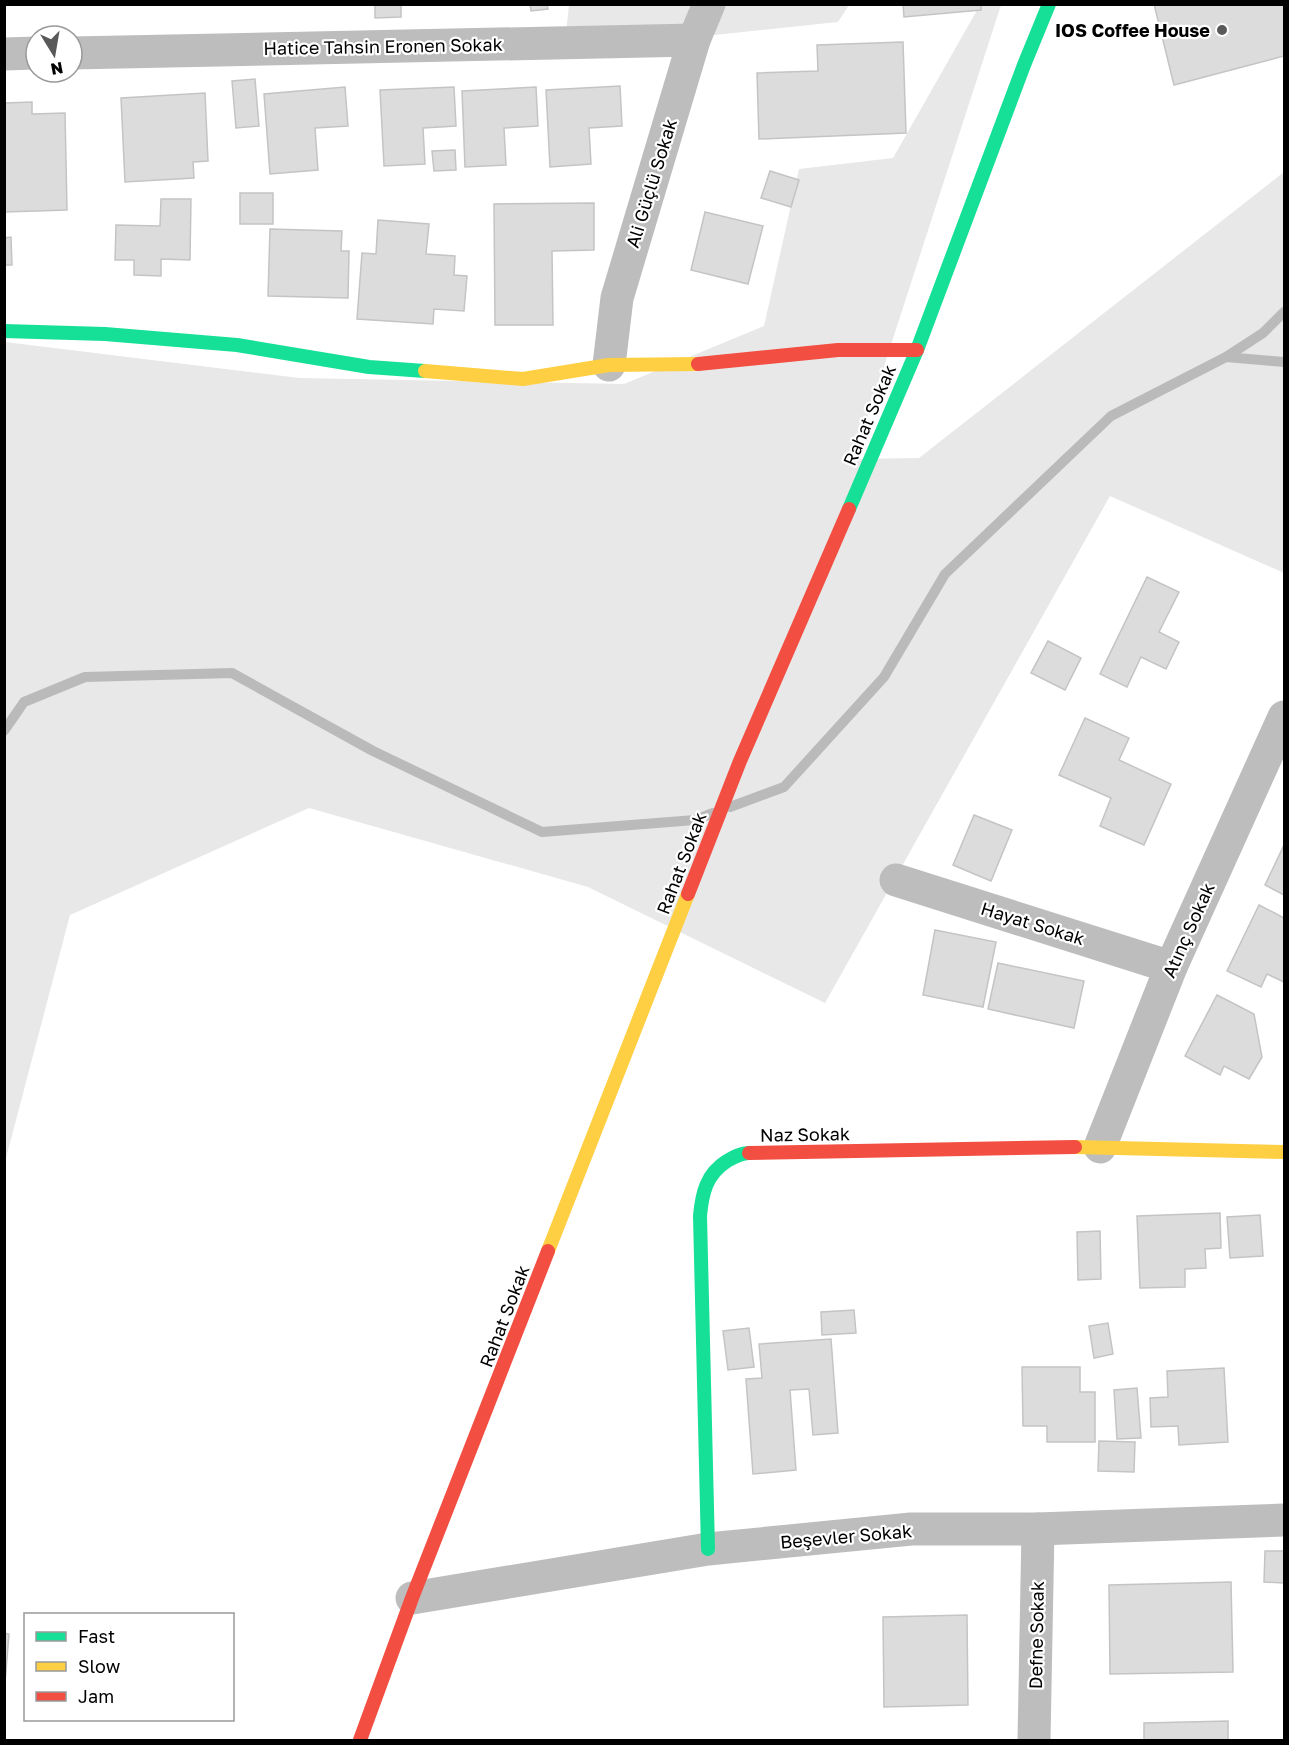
<svg xmlns="http://www.w3.org/2000/svg" width="1289" height="1745" viewBox="0 0 1289 1745" font-family="'Golos Text',sans-serif">
<style>
.green{fill:#e8e8e8}
.lines{fill:none;stroke-linecap:round;stroke-linejoin:round}
.stream{stroke:#bababa;stroke-width:10}
.building{fill:#dcdcdc;stroke:#c4c4c4;stroke-width:1.5}
.street{stroke:#bdbdbd;stroke-width:33}
.fast{stroke:#16e098;stroke-width:14}
.slow{stroke:#ffcf43;stroke-width:14}
.jam{stroke:#f24e42;stroke-width:14}
.poi-dot{fill:#595959;stroke:#fff;stroke-width:2}
.labels{text-anchor:middle;dominant-baseline:central;stroke-width:4.5;stroke-linejoin:round;paint-order:stroke}
.poi-label{font-size:18px;font-weight:bold;fill:#000;stroke:#fff;text-anchor:end}
.street-label{font-size:18px;fill:#000;stroke:#fff}
</style>
<rect width="100%" height="100%" fill="#fff"/>
<g class="green">
<polygon points="569,5 849,5 838,22 564,51"/>
<polygon points="980,5 1001,5 854,459 919,458 1284,172 1284,573 1110,496 825,1003 588,887 309,808 70,915 5,1162 5,342 300,378 624,384 764,326 799,169 893,158"/>
</g>
<g class="lines">
<g class="stream">
<polyline points="1226,357 1284,362"/>
<polyline points="4,731 24,702 85,677 232,673 373,751 542,832 695,820 713,813"/>
<polyline points="730,807 784,787 884,677 945,574 1111,416 1226,357 1263,333 1284,312"/>
</g>
</g>
<g class="building">
<polygon points="375,4 401,4 401,17 375,18"/>
<polygon points="530,4 547,4 548,9 531,11"/>
<polygon points="903,4 981,4 981,10 904,17"/>
<polygon points="1154,4 1284,4 1284,56 1174,85"/>
<polygon points="903,42 906,133 759,139 757,73 818,71 817,45"/>
<polygon points="255,79 259,126 236,128 232,81"/>
<polygon points="620,86 622,126 589,128 591,164 550,167 546,90"/>
<polygon points="345,87 348,126 315,128 318,170 270,174 264,94"/>
<polygon points="454,87 456,126 423,128 425,164 384,166 380,90"/>
<polygon points="536,87 538,126 504,128 506,165 465,167 462,91"/>
<polygon points="205,93 208,161 193,162 194,178 125,182 121,98"/>
<polygon points="32,102 32,114 65,113 67,210 4,212 4,103"/>
<polygon points="455,150 456,170 434,171 432,151"/>
<polygon points="770,171 799,180 791,207 761,198"/>
<rect x="240" y="193" width="33" height="31"/>
<polygon points="161,199 191,199 190,260 161,259 161,276 134,275 134,260 115,260 116,225 160,226"/>
<polygon points="594,203 594,250 552,251 553,325 495,325 494,204"/>
<polygon points="705,212 763,226 748,284 691,270"/>
<polygon points="378,220 429,224 426,254 455,256 454,275 467,276 464,311 434,309 433,324 357,319 362,253 376,254"/>
<polygon points="270,229 342,231 341,251 349,251 348,298 268,296"/>
<polygon points="11,237 12,265 4,265 4,238"/>
<polygon points="1147,577 1179,592 1159,632 1179,642 1166,669 1141,657 1127,687 1100,674"/>
<polygon points="1048,641 1081,658 1065,690 1031,673"/>
<polygon points="1085,718 1129,738 1119,760 1171,784 1144,845 1100,826 1111,798 1059,775"/>
<polygon points="974,815 1012,830 991,881 953,865"/>
<polygon points="1284,845 1284,895 1265,885"/>
<polygon points="1259,905 1284,918 1284,982 1267,974 1261,987 1227,971"/>
<polygon points="935,930 996,942 983,1007 923,995"/>
<polygon points="998,963 1084,981 1074,1028 988,1009"/>
<polygon points="1217,995 1254,1014 1262,1057 1249,1079 1224,1066 1220,1075 1185,1056"/>
<polygon points="1220,1213 1221,1248 1205,1249 1206,1268 1185,1269 1185,1287 1140,1288 1137,1216"/>
<polygon points="1260,1215 1263,1256 1230,1258 1227,1217"/>
<polygon points="1100,1231 1101,1279 1078,1280 1077,1232"/>
<polygon points="854,1310 856,1333 822,1335 821,1312"/>
<polygon points="1108,1323 1113,1354 1094,1358 1089,1326"/>
<polygon points="749,1328 754,1367 728,1370 723,1331"/>
<polygon points="831,1339 838,1433 813,1435 809,1389 790,1390 796,1470 753,1474 746,1379 762,1378 759,1344"/>
<polygon points="1022,1367 1080,1367 1080,1392 1095,1392 1095,1442 1047,1442 1047,1426 1023,1426"/>
<polygon points="1224,1368 1228,1442 1179,1445 1178,1426 1151,1427 1150,1398 1168,1397 1167,1371"/>
<polygon points="1137,1388 1141,1438 1117,1439 1114,1390"/>
<polygon points="1099,1441 1135,1442 1134,1472 1098,1471"/>
<polygon points="1265,1551 1284,1551 1284,1583 1264,1582"/>
<polygon points="1231,1582 1233,1672 1110,1674 1109,1585"/>
<polygon points="967,1615 968,1705 884,1707 883,1617"/>
<polygon points="4,1633 9,1634 4,1695"/>
<polygon points="1228,1721 1228,1740 1144,1740 1144,1723"/>
</g>
<g class="lines">
<g class="street">
<polyline points="72,53 694,40"/>
<polyline points="4,54 36,53"/>
<polyline points="609,365 617,298 694,40 709,4"/>
<polyline points="896,880 1171,967"/>
<polyline points="1100,1147 1171,967 1284,717"/>
<polyline points="412,1598 708,1549 911,1529 1038,1529 1284,1520"/>
<polyline points="1034,1740 1038,1529"/>
</g>
<g class="fast">
<polyline points="4,331 105,334 237,345 369,367 425,371"/>
<polyline points="849,509 917,350 1024,65 1049,4"/>
<path d="M 708,1549 L 700,1216 C 702,1194 706,1174 727,1161 C 734,1157 741,1153 749,1153"/>
</g>
<g class="slow">
<polyline points="425,371 523,379 609,365 698,364"/>
<polyline points="1075,1147 1284,1152"/>
<polyline points="548,1251 688,894"/>
</g>
<g class="jam">
<polyline points="698,364 838,350 917,350"/>
<polyline points="688,894 740,761 849,509"/>
<polyline points="749,1153 1075,1147"/>
<polyline points="360,1740 412,1598 548,1251"/>
</g>
</g>
<circle class="poi-dot" cx="1222" cy="30" r="6"/>
<g class="labels">
<g class="poi-label">
<text x="1210" y="30">IOS Coffee House</text>
</g>
<g class="street-label">
<text transform="translate(383 46) rotate(-1)">Hatice Tahsin Eronen Sokak</text>
<text transform="translate(651 183) rotate(-73)">Ali Güçlü Sokak</text>
<text transform="translate(869 415) rotate(-67)">Rahat Sokak</text>
<text transform="translate(681 863) rotate(-69)">Rahat Sokak</text>
<text transform="translate(1033 923) rotate(17)">Hayat Sokak</text>
<text transform="translate(1188 930) rotate(-66)">Atınç Sokak</text>
<text transform="translate(805 1134) rotate(-1)">Naz Sokak</text>
<text transform="translate(504 1316) rotate(-69)">Rahat Sokak</text>
<text transform="translate(846 1536) rotate(-5)">Beşevler Sokak</text>
<text transform="translate(1036 1635) rotate(-89)">Defne Sokak</text>
</g>
</g>
<rect width="1289" height="1745" fill="none" stroke="#000000" stroke-width="12"/>
<rect x="24" y="1613" width="210" height="108" fill="#ffffff" stroke="#999999" stroke-width="1.5"/>
<rect x="36" y="1632" width="30" height="9" fill="#16e098" stroke="#999999" stroke-width="1.5"/>
<text x="78" y="1643" font-size="18" fill="#000000">Fast</text>
<rect x="36" y="1662" width="30" height="9" fill="#ffcf43" stroke="#999999" stroke-width="1.5"/>
<text x="78" y="1673" font-size="18" fill="#000000">Slow</text>
<rect x="36" y="1692" width="30" height="9" fill="#f24e42" stroke="#999999" stroke-width="1.5"/>
<text x="78" y="1703" font-size="18" fill="#000000">Jam</text>
<g transform="translate(54 54) rotate(169)"><circle r="28" fill="#ffffff" stroke="#999999" stroke-width="1.5"/>
<path d="M0-4.5L10 22L0 15L-10 22Z" fill="#595959"/>
<text y="-9" font-size="16" font-weight="bold" text-anchor="middle" fill="#000000">N</text>
</g>
</svg>
